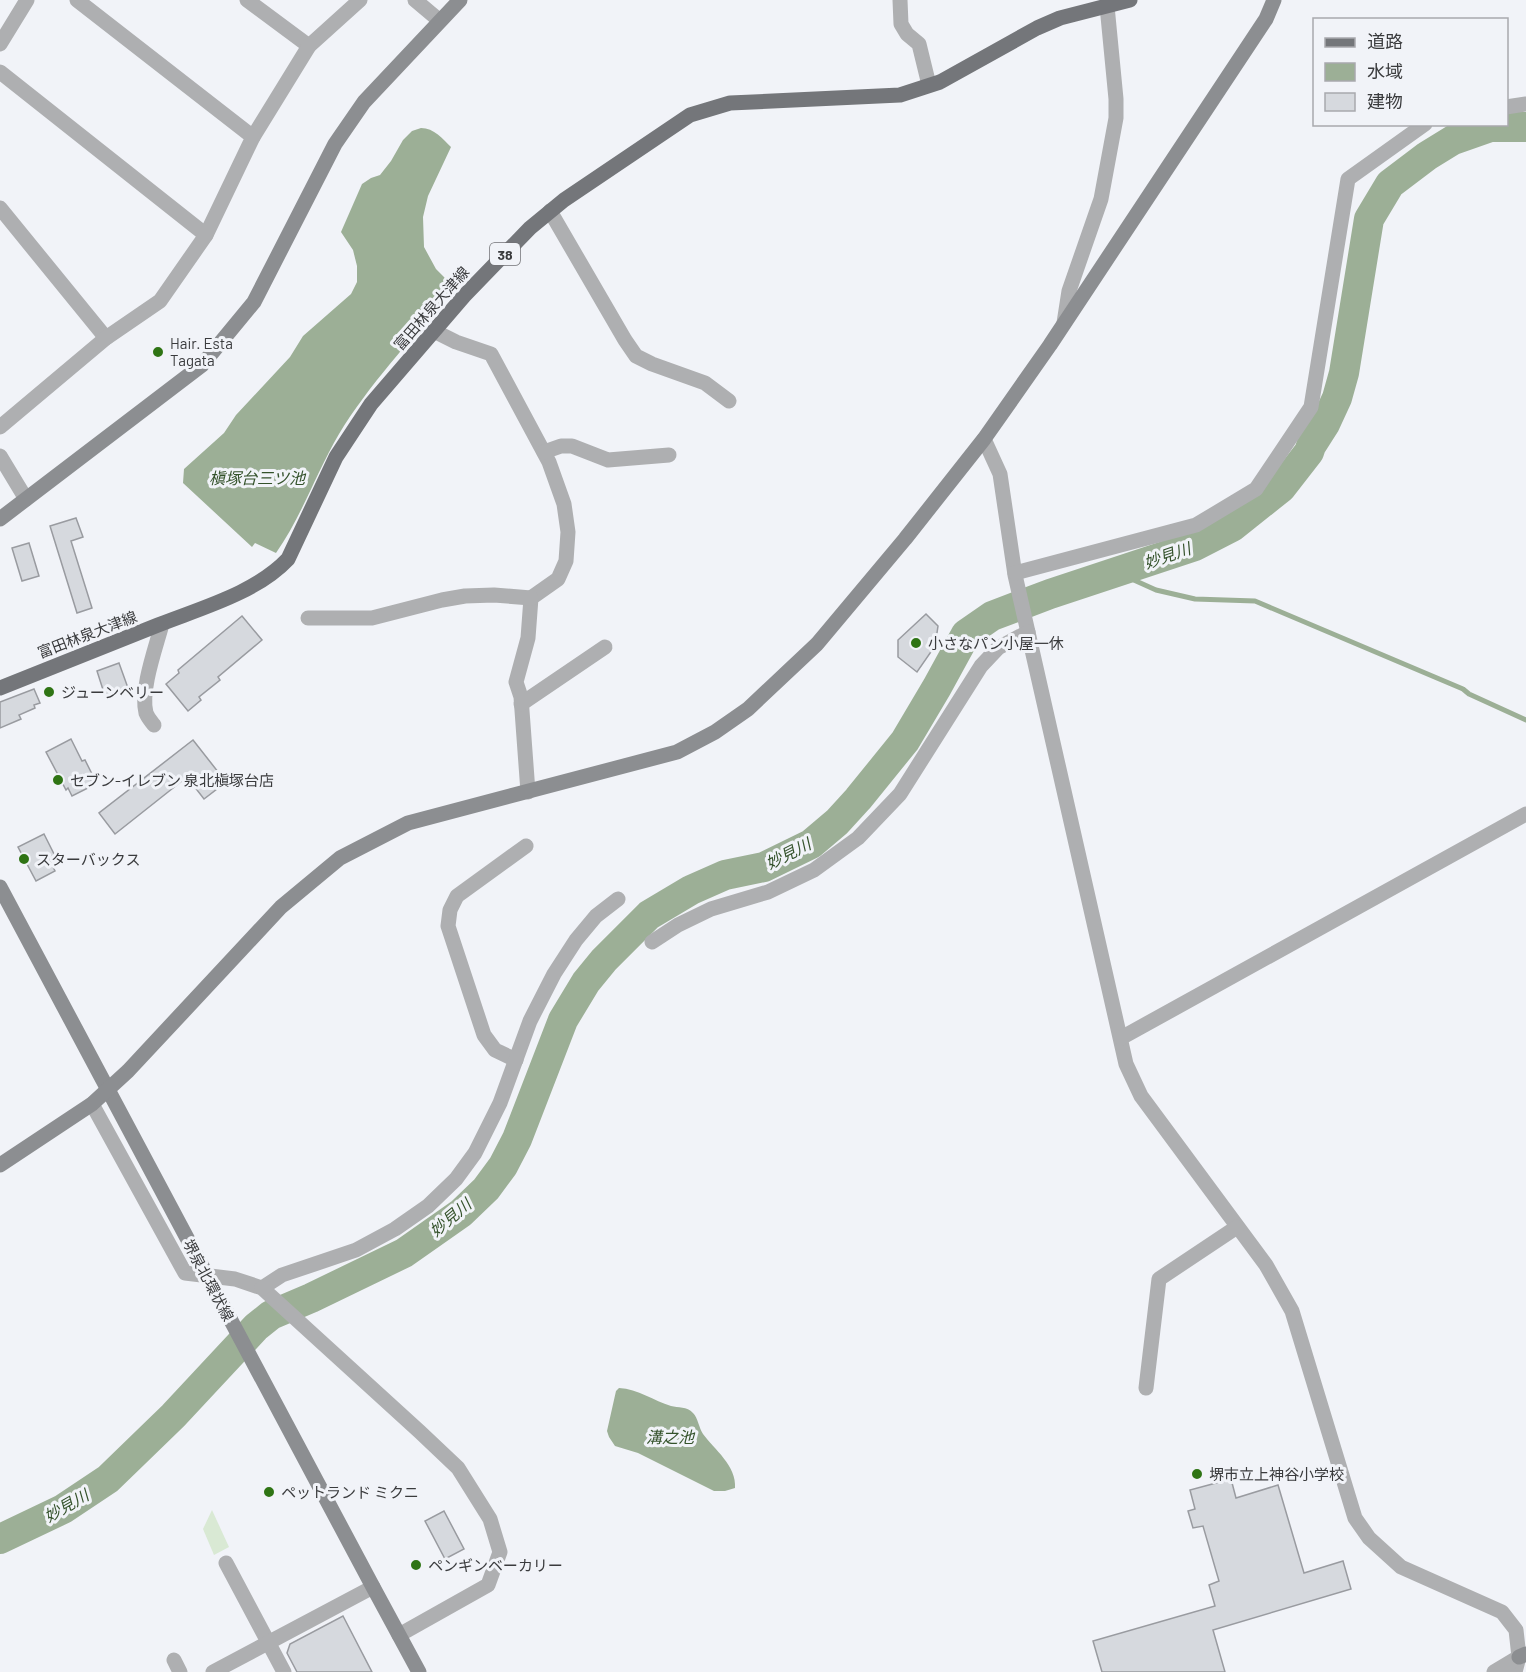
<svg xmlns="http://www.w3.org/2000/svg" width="1526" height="1672" viewBox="0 0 1526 1672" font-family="Barlow,'Noto Sans JP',sans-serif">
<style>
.green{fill:#d9e9d4}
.water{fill:#9caf96}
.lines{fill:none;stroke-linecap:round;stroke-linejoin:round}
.stream{stroke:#9caf96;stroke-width:5}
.river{stroke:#9caf96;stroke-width:30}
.building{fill:#d6d9de;stroke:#999ba0;stroke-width:1.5}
.street{stroke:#aeafb1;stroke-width:15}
.secondary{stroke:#8c8e91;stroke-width:15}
.primary{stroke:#74767a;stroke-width:15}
.poi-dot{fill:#2f7414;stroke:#f1f3f8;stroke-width:2}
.labels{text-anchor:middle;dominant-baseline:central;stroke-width:6;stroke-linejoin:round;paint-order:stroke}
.shield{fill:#f1f3f8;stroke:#717275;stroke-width:1.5}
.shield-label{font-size:14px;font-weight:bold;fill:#3a3b3d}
.street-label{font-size:15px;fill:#3a3b3d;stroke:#f1f3f8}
.poi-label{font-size:15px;fill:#3a3b3d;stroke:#f1f3f8;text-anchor:start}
.water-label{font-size:16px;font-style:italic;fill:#34522b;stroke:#f1f3f8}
</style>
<rect width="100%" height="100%" fill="#f1f3f8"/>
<polygon class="green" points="212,1510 229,1547 214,1555 203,1529"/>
<g class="water">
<path d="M 421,128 C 434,128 443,139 451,147 L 428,196 L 423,217 L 424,247 L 436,269 L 449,282 L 449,290 L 447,296 C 411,340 368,386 339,434 C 316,473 302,516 276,553 L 255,543 L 252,547 L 183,483 L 184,469 L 224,433 L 236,415 L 290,357 L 303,336 L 351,294 L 357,282 L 357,266 L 353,250 L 341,232 L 362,184 L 371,178 L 380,175 L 391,161 L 403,140 L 412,131 Z"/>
<path d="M 619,1388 C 638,1389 654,1401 671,1406 C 678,1408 687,1406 693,1413 C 698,1418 699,1428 703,1434 C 714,1449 737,1466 735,1488 L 725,1491 L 714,1491 L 638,1453 L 615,1446 L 609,1437 L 607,1431 L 616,1391 Z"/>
</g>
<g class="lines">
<polyline class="stream" points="1116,572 1156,590 1195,599 1255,601 1463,689 1469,694 1526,720"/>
<polyline class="river" points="0,1539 63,1509 108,1479 173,1416 256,1327 271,1315 311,1298 404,1253 461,1213 486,1189 503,1166 517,1139 563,1020 586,982 604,960 649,915 691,890 725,875 764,867 811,844 837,822 858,799 905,741 937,687 966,634 992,616 1050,594 1195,546 1232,527 1281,488 1309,452 1311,446 1325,424 1337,398 1344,373 1369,219 1390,184 1427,156 1453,140 1490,127 1526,127"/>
</g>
<g class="building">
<polygon points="76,518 83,537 71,541 92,608 77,613 50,526"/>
<polygon points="29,543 39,576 22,581 12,548"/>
<polygon points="926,614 938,626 935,646 917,672 898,657 898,640"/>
<polygon points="242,616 262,640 218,677 220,680 199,697 201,700 188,711 166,684 179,673 178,670"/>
<polygon points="119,663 128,688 105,696 97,671"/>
<polygon points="34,689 40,703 34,705 35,708 19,715 21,719 0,728 0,702"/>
<polygon points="71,739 82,761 85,760 92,774 89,776 94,785 72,796 68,788 66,790 46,752"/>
<polygon points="193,740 226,782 204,799 187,777 115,834 99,813"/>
<polygon points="44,834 55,856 49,859 55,871 36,881 18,847"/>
<polygon points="1231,1479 1236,1498 1278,1485 1304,1573 1343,1561 1351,1589 1213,1630 1225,1672 1102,1672 1093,1641 1215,1606 1209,1585 1219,1581 1203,1526 1193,1528 1188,1511 1195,1509 1190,1490"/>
<polygon points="444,1511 464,1549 445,1559 425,1521"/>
<polygon points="343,1616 372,1672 297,1672 287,1653 290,1644"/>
</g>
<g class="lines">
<g class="street">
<polyline points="247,0 309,46"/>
<polyline points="415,0 440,21"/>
<polyline points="900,0 901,24 907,34 919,44 929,85"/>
<polyline points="0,44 27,0"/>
<polyline points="0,72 206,235"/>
<polyline points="1506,107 1526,104"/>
<polyline points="253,137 309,46 360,0"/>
<polyline points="0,208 106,338"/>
<polyline points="550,211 625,340 636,356 652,364 705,383 729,401"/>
<polyline points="1064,323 1069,291 1101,199 1116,118 1116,99 1107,6"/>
<polyline points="434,331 456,342 491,354 549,462 564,504 568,532 566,561 558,579 531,598 528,638 516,682 521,697 528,792"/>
<polyline points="0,427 106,338 160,301 206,235 253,137 77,0"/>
<polyline points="984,439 1000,474 1015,575 1126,1064 1141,1096 1266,1265 1292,1311 1355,1518 1369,1538 1401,1567 1502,1612 1516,1630 1519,1657 1515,1672"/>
<polyline points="544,452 561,446 572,446 608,460 669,455"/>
<polyline points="0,456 26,499"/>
<polyline points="1015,573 1196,525 1256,489 1311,407 1348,179 1425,124"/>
<polyline points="308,618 372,618 442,600 465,596 494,595 531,598"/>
<polyline points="521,704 605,647"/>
<path d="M 154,725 C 151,721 148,718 146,713 C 140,690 156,647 162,624"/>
<polyline points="652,942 678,925 711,909 768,892 814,870 858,838 900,794 981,666 998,648 1028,632"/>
<polyline points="1121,1038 1526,814"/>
<polyline points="516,1060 495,1050 484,1035 448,926 450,910 457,896 526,846"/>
<polyline points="92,1104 185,1273 235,1279 262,1288 420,1432 458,1468 490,1519 500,1552 488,1585 399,1635"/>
<polyline points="262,1288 282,1275 356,1250 395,1229 428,1206 456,1179 475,1153 500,1103 530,1021 554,974 576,940 596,916 618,899"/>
<polyline points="1146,1388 1159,1279 1237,1227"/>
<polyline points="226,1563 284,1672"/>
<polyline points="174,1660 180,1672"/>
<polyline points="213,1672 373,1587"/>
<polyline points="1494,1672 1519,1657"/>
</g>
<g class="secondary">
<polyline points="0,519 202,365 254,302 335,144 364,102 460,0"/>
<polyline points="0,887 373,1587 419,1672"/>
<polyline points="0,1165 92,1104 128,1071 281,907 340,858 408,823 677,752 715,732 748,709 817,644 905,539 984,439 1050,345 1266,19 1274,0"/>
<polyline points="1519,1657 1526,1654"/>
</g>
<path class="primary" d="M 0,688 C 53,667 106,646 158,625 C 201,608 256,593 288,559 L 336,457 L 371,404 L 464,296 L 530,228 L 564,200 L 690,115 L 730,103 L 900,95 L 940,82 L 1037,28 L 1060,18 L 1130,0"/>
</g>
<g class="poi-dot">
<circle cx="158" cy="352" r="6"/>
<circle cx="916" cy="643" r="6"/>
<circle cx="49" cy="692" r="6"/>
<circle cx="58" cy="780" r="6"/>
<circle cx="24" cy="859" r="6"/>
<circle cx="1197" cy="1474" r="6"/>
<circle cx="269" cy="1492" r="6"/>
<circle cx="416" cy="1565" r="6"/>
</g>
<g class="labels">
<rect class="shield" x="490" y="243" width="30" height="22" rx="4.5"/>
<g class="shield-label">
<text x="505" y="254">38</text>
</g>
<g class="street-label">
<text transform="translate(431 308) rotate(-49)">富田林泉大津線</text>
<text transform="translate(87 634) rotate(-21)">富田林泉大津線</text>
<text transform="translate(209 1280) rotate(62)">堺泉北環状線</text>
</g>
<g class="poi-label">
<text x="170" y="343">Hair. Esta<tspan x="170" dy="17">Tagata</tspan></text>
<text x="928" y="643">小さなパン小屋一休</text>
<text x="61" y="692">ジューンベリー</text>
<text x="70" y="780">セブン-イレブン 泉北槇塚台店</text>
<text x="36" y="859">スターバックス</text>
<text x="1209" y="1474">堺市立上神谷小学校</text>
<text x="281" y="1492">ペットランド ミクニ</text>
<text x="428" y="1565">ペンギンベーカリー</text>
</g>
<g class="water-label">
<text x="257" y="477">槇塚台三ツ池</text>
<text transform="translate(1167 555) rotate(-19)">妙見川</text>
<text transform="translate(788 853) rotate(-27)">妙見川</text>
<text transform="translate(450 1217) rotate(-40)">妙見川</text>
<text x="670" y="1436">溝之池</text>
<text transform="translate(66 1505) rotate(-30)">妙見川</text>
</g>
</g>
<rect x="1313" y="18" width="195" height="108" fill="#f1f3f8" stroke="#a8a9ad" stroke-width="1.5"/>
<rect x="1325" y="38" width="30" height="9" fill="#74767a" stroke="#a8a9ad" stroke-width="1.5"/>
<text x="1367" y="48" font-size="18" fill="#3a3b3d">道路</text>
<rect x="1325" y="63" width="30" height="18" fill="#9caf96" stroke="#a8a9ad" stroke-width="1.5"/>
<text x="1367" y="78" font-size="18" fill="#3a3b3d">水域</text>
<rect x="1325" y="93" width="30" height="18" fill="#d6d9de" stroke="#a8a9ad" stroke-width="1.5"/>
<text x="1367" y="108" font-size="18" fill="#3a3b3d">建物</text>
</svg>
